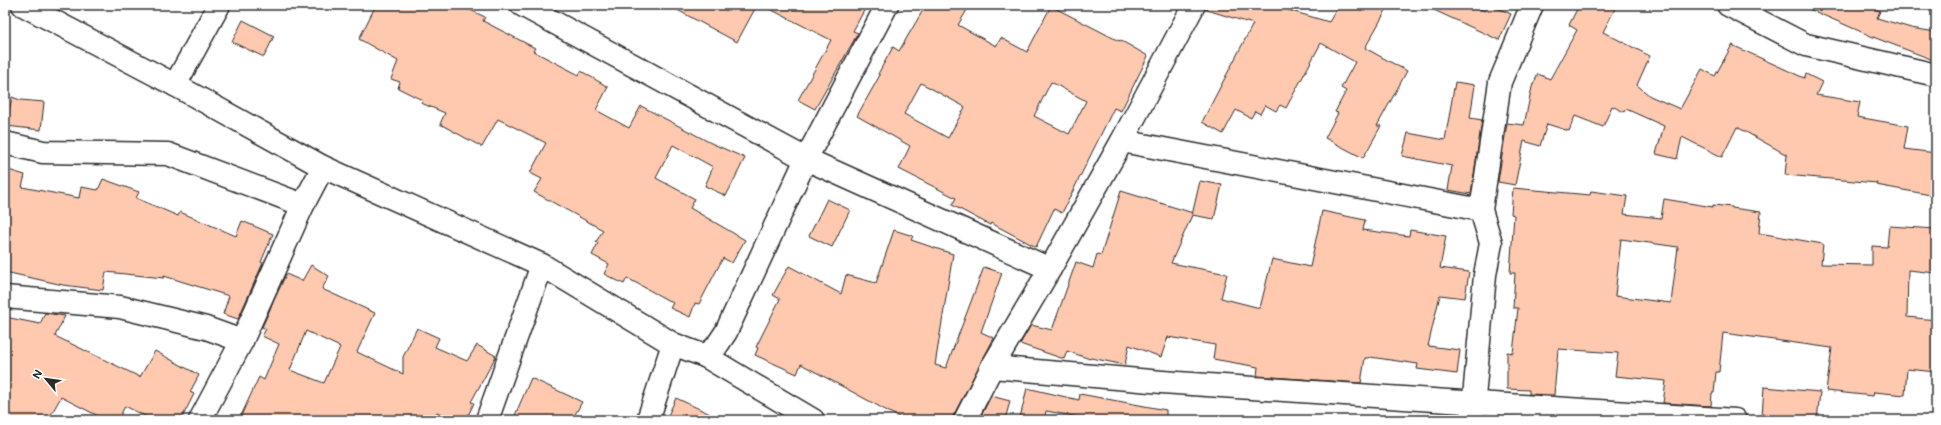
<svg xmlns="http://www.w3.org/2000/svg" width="1941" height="425" viewBox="0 0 1941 425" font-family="Mali,sans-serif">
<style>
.building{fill:#ffc9b0;stroke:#2b2b2b;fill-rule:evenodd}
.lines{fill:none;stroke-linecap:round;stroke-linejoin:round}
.minor-casing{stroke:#2b2b2b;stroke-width:25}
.minor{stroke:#fff;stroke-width:22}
</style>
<rect width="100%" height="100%" fill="#fff"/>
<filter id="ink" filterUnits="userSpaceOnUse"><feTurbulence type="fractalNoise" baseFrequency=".025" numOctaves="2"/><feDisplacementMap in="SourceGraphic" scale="8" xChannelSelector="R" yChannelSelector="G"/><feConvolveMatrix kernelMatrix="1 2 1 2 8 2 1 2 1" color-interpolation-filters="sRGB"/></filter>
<g filter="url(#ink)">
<g class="building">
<polygon points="376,5 460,5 485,17 483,21 535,48 533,51 579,75 581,71 608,87 596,110 629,128 641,106 711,143 745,158 726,196 705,186 713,167 673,145 656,178 695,199 690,208 745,240 732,263 723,258 699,304 695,303 690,317 670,308 673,303 627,278 624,284 604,274 609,264 592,255 598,243 596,242 603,230 534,192 542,179 530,173 546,143 498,119 482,147 440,124 445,113 421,103 422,100 398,88 400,82 391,79 398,61 359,39"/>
<polygon points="668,5 757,5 737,42"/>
<polygon points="762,5 867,5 853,31 858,33 815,109 798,100 831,40"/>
<path d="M 926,5 L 970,5 L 958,25 L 996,46 L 1001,38 L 1027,52 L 1051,6 L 1119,41 L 1120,40 L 1148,56 L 1121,111 L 1114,108 L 1062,213 L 1054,209 L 1036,247 L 991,223 L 990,225 L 952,205 L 956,198 L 899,169 L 910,146 L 857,116 L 880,75 L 878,74 L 893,47 L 899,51 ZM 1051,82 L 1086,101 L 1069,134 L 1034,116 ZM 921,83 L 965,107 L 948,138 L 904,114 Z"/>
<polygon points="1207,5 1271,5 1329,22 1339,5 1389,5 1365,48 1407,71 1377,126 1381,126 1363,158 1325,138 1338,113 1335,112 1346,91 1341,88 1355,62 1321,43 1286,108 1280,105 1276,111 1265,105 1260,114 1255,111 1251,118 1236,110 1223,134 1202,122 1253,24 1207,10"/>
<polygon points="1423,5 1471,5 1485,11 1488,5 1491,5 1511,14 1499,40"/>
<polygon points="1579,5 1617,5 1603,32 1650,56 1637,85 1650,96 1680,109 1702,69 1715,76 1732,45 1804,78 1806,74 1822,82 1816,95 1860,102 1857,117 1908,126 1904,149 1936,153 1936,196 1876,185 1877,183 1785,175 1787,155 1737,127 1722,157 1682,137 1677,159 1656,154 1664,126 1626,109 1624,112 1612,106 1603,127 1575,116 1569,131 1547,124 1540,146 1524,141 1515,185 1498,182 1507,123 1524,125 1532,87 1538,74 1550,79 1577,30 1569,25"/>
<polygon points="1800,5 1865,5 1880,11 1877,18 1911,28 1936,32 1936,61 1873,37"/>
<polygon points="243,20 274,36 264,57 232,42"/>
<polygon points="1455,82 1475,85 1470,118 1482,120 1471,194 1448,190 1452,166 1402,156 1408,133 1445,140"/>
<polygon points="12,97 20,100 44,102 41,130 6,126"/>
<polygon points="5,169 25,175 22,187 79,198 81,187 98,190 103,179 139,192 136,198 178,216 180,212 236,236 242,221 273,234 261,262 263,263 238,319 223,314 229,296 164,276 164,278 106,272 103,290 63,285 5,272"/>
<polygon points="1200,181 1222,185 1214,219 1192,215"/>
<path d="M 1513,188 L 1590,195 L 1591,191 L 1627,196 L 1624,214 L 1661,218 L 1664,199 L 1713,207 L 1713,205 L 1732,207 L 1732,208 L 1761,212 L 1759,233 L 1823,244 L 1821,264 L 1872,265 L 1872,246 L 1887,247 L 1889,226 L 1936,229 L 1936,273 L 1908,270 L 1907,317 L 1936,320 L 1936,372 L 1907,369 L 1905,395 L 1874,392 L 1873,396 L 1826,391 L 1832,348 L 1723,333 L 1719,372 L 1716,372 L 1714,393 L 1712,393 L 1711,406 L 1663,403 L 1666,381 L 1615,376 L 1618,353 L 1558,349 L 1554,395 L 1529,394 L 1529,390 L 1507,389 L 1507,352 L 1513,353 L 1518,308 L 1513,308 L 1515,273 L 1510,273 L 1514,215 L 1511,214 ZM 1621,239 L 1678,247 L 1671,303 L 1615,296 Z"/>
<polygon points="1121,191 1193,213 1171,263 1227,274 1221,298 1260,308 1272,259 1310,267 1322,211 1365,220 1363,230 1409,236 1410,230 1446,236 1440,268 1469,272 1465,298 1440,295 1428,346 1460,350 1457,374 1417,369 1418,364 1370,357 1369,358 1365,358 1361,383 1257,376 1258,367 1213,359 1215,345 1168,337 1161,357 1129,345 1125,365 1091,358 1090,359 1067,351 1064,359 1020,344 1031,325 1052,330 1076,262 1093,268 1097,254 1101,255"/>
<polygon points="827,199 850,210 832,247 809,236"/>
<polygon points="894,230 913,236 911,240 953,254 935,365 946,368 984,267 1002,273 981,332 994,338 951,420 904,420 801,364 797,374 755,355 758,348 756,347 780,299 773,295 789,266 841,294 846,275 876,283"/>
<path d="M 311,265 L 329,276 L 322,289 L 375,313 L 357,352 L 403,374 L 403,357 L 417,328 L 439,338 L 435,347 L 467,361 L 477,345 L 496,356 L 471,402 L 474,403 L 466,420 L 455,420 L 437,412 L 433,420 L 239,420 L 259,377 L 264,380 L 279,344 L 262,336 L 266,329 L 262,327 L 286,274 L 302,281 ZM 306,331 L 340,347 L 324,383 L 290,370 Z"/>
<polygon points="45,313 65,316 55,336 140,377 155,351 199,375 190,392 194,394 181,420 153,420 125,406 118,420 106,420 61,397 48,420 5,420 5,317 40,324"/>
<polygon points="531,378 582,402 572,420 513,420"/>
<polygon points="1764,387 1820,392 1817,420 1762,416"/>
<polygon points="1027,388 1079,400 1080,394 1166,410 1166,420 1096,420 1046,411 1044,420 1020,418"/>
<polygon points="991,396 1010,401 1005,420 979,420"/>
<polygon points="676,398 723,420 666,420"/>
</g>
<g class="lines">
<g class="minor-casing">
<g id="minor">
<polyline points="23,5 175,85 323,167 542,265 673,344 705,356 813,420"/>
<polyline points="522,5 806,159 1050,269"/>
<polyline points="1728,5 1806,45 1936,75"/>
<polyline points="175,85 219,5"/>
<polyline points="1122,141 1481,210"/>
<polyline points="5,143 43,152 168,154 303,205"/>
<polyline points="5,297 120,307 206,328 242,341"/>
<polyline points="705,356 716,347 726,332 806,159 887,5"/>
<polyline points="992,367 1162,382 1735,420"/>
<polyline points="200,420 242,341 303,205 323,167"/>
<polyline points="487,420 542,265"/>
<polyline points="648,420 673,344"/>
<polyline points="965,420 992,367 1050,269 1122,141 1194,5"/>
<polyline points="1472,420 1485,275 1491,243 1481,210 1500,82 1532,5"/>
</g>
</g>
<use href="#minor" class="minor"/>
</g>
</g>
<rect width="1941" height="425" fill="none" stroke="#fff" stroke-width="20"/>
<rect x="10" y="10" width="1921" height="405" fill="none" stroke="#2b2b2b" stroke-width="1.5" filter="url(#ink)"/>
<g transform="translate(46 379) rotate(299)" stroke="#ffffff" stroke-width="3" paint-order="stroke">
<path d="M0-3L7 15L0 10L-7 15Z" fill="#2b2b2b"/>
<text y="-6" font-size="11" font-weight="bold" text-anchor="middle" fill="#2b2b2b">N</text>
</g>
</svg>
